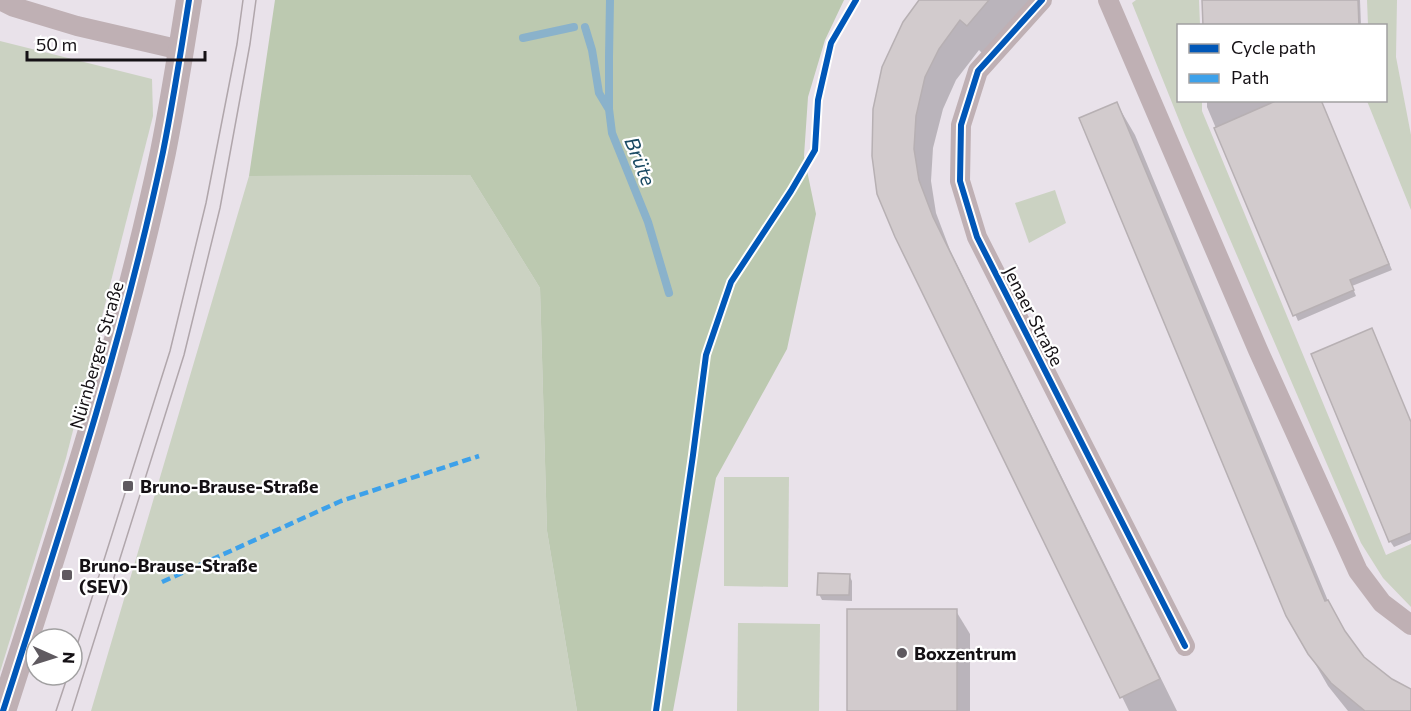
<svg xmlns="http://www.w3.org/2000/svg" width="1411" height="711" viewBox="0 0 1411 711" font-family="Commissioner,sans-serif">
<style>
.green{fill:#cbd2c2}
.forest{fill:#bcc9b0}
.shadow{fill:#0003}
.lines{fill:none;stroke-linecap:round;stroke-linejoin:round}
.stream{stroke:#8ab2cb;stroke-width:8}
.building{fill:#d2cbcd;stroke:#b7b0b3;stroke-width:1.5}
.minor{stroke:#bfb0b4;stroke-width:20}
.tertiary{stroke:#bfb0b4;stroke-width:26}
.tram{stroke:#b0a6ab;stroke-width:1.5}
.quiet{stroke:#3da1ea;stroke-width:4.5;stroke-dasharray:9 4.5;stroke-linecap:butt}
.cycleway-casing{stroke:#fff;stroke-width:10}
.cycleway{stroke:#0057b8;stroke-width:6}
.poi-dot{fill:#5f5a60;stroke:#fff;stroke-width:2}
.labels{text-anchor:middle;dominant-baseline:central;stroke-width:4.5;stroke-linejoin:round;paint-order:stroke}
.street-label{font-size:18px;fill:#151115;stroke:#fff}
.poi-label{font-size:18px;font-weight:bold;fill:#151115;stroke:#fff;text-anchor:start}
.water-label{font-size:20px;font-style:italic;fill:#1a4a63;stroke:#fff}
</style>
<rect width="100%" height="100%" fill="#e9e2ea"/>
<g class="green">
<polygon points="1136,0 1199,0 1200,25 1178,26 1178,100 1202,101 1202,111 1386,555 1411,544 1411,607 1383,578 1361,543 1185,135 1132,3"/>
<polygon points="1367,0 1397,0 1396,57 1411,135 1411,210 1367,101 1386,100 1386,26 1368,25"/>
<polygon points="0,41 152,79 153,116 66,458 0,672"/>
<polygon points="470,175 540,288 547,531 577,711 91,711 249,176"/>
<polygon points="1055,190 1066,223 1029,243 1015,203"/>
<polygon points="724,477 789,477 788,587 724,586"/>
<polygon points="738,623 820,624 819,711 737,711"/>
</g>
<polygon class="forest" points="275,0 844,0 825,40 808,97 804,156 816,214 787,349 716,478 673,711 577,711 547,531 540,288 470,175 249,176"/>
<g class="shadow">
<polygon points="921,0 1034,0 986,57 979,50 956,80 943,109 933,148 931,181 936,213 950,250 1177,711 1129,711 896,235"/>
<polygon points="1203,0 1360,0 1361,26 1204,26"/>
<polygon points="1207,100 1274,100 1274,113 1320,100 1392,270 1352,286 1356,296 1298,321 1207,107"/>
<polygon points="1117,104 1135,135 1331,608 1349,639 1363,658 1392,681 1411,691 1411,711 1348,711 1328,686 1287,615"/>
<polygon points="1411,423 1411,540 1394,547 1390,541"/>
<polygon points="849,575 852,581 852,601 822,600 819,594"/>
<polygon points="956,611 970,634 970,711 849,711"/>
</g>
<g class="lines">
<g class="stream">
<polyline points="610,0 609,57 609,109 612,133 648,222 669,293"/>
<polyline points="585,27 592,50 599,93 608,108"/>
<polyline points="523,38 574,27"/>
</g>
</g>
<g class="building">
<polygon points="919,0 989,0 967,26 960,20 939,49 925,77 916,116 914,149 919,180 933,217 1160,679 1120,698 895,237 877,194 872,156 873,109 882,67 903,22"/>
<polygon points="1202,0 1358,0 1359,26 1203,26"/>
<polygon points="1278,100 1321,100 1389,264 1350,280 1354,290 1293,316 1214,128"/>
<polygon points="1117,102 1325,601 1328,600 1345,631 1364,657 1392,679 1411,689 1411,711 1365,711 1331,683 1308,654 1286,616 1079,118"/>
<polygon points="1372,328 1411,422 1411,533 1389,542 1311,354"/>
<polygon points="818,573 850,574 849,595 817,595"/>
<rect x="847" y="609" width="110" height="102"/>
</g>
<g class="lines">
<g class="minor">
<polyline points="0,0 14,7 77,26 181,50"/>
<polyline points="1042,0 978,71 961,125 960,181 977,237 1185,646"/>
<polyline points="1108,0 1258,350 1358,571 1382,603 1411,625"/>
</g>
<path class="tertiary" d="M 3,711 C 62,527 123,342 163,152 C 173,102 181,51 189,0"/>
<g class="tram">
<polyline points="72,661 170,351 206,203 237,44 243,0"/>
<polyline points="56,711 68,675"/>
<polyline points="72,711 184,355 220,208 250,44 256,0"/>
</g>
<polyline class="quiet" points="162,582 341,501 479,456"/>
<g class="cycleway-casing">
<g id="cycleway">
<polyline points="1042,0 978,71 961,125 960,181 977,237 1185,646"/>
<path d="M 3,711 C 62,527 123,342 163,152 C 173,102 181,51 189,0"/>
<polyline points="656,711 693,455 706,355 731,282 791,191 815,150 818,100 831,43 856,0"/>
</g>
</g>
<use href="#cycleway" class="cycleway"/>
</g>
<g class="poi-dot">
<rect x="122" y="480" width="12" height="12" rx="3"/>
<rect x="61" y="569" width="12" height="12" rx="3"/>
<circle cx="902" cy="653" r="6"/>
</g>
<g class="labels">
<g class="street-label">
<text transform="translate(1034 316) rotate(63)">Jenaer Straße</text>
<text transform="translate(96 355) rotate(-74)">Nürnberger Straße</text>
</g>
<g class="poi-label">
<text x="140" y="486">Bruno-Brause-Straße</text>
<text x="79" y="565">Bruno-Brause-Straße<tspan x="79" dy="21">(SEV)</tspan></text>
<text x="914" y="653">Boxzentrum</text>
</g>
<g class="water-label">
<text transform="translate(641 161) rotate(68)">Brüte</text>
</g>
</g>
<rect x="1177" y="24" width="210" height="78" fill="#ffffff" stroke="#a1a0a1" stroke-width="1.5"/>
<rect x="1189" y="44" width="30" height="9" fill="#0057b8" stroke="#a1a0a1" stroke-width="1.5"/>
<text x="1231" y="54" font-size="18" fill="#151115">Cycle path</text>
<rect x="1189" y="74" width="30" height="9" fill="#3da1ea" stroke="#a1a0a1" stroke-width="1.5"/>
<text x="1231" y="84" font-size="18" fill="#151115">Path</text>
<g transform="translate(54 657) rotate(93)"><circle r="28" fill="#ffffff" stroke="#a1a0a1" stroke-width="1.5"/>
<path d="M0-4.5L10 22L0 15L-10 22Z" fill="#5f5a60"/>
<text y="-9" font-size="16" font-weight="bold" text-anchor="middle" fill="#151115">N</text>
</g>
<path d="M27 51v9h178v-9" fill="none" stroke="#151115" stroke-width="3"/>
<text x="36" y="51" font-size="18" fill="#151115" stroke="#ffffff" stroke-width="4.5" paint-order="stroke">50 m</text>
</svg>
